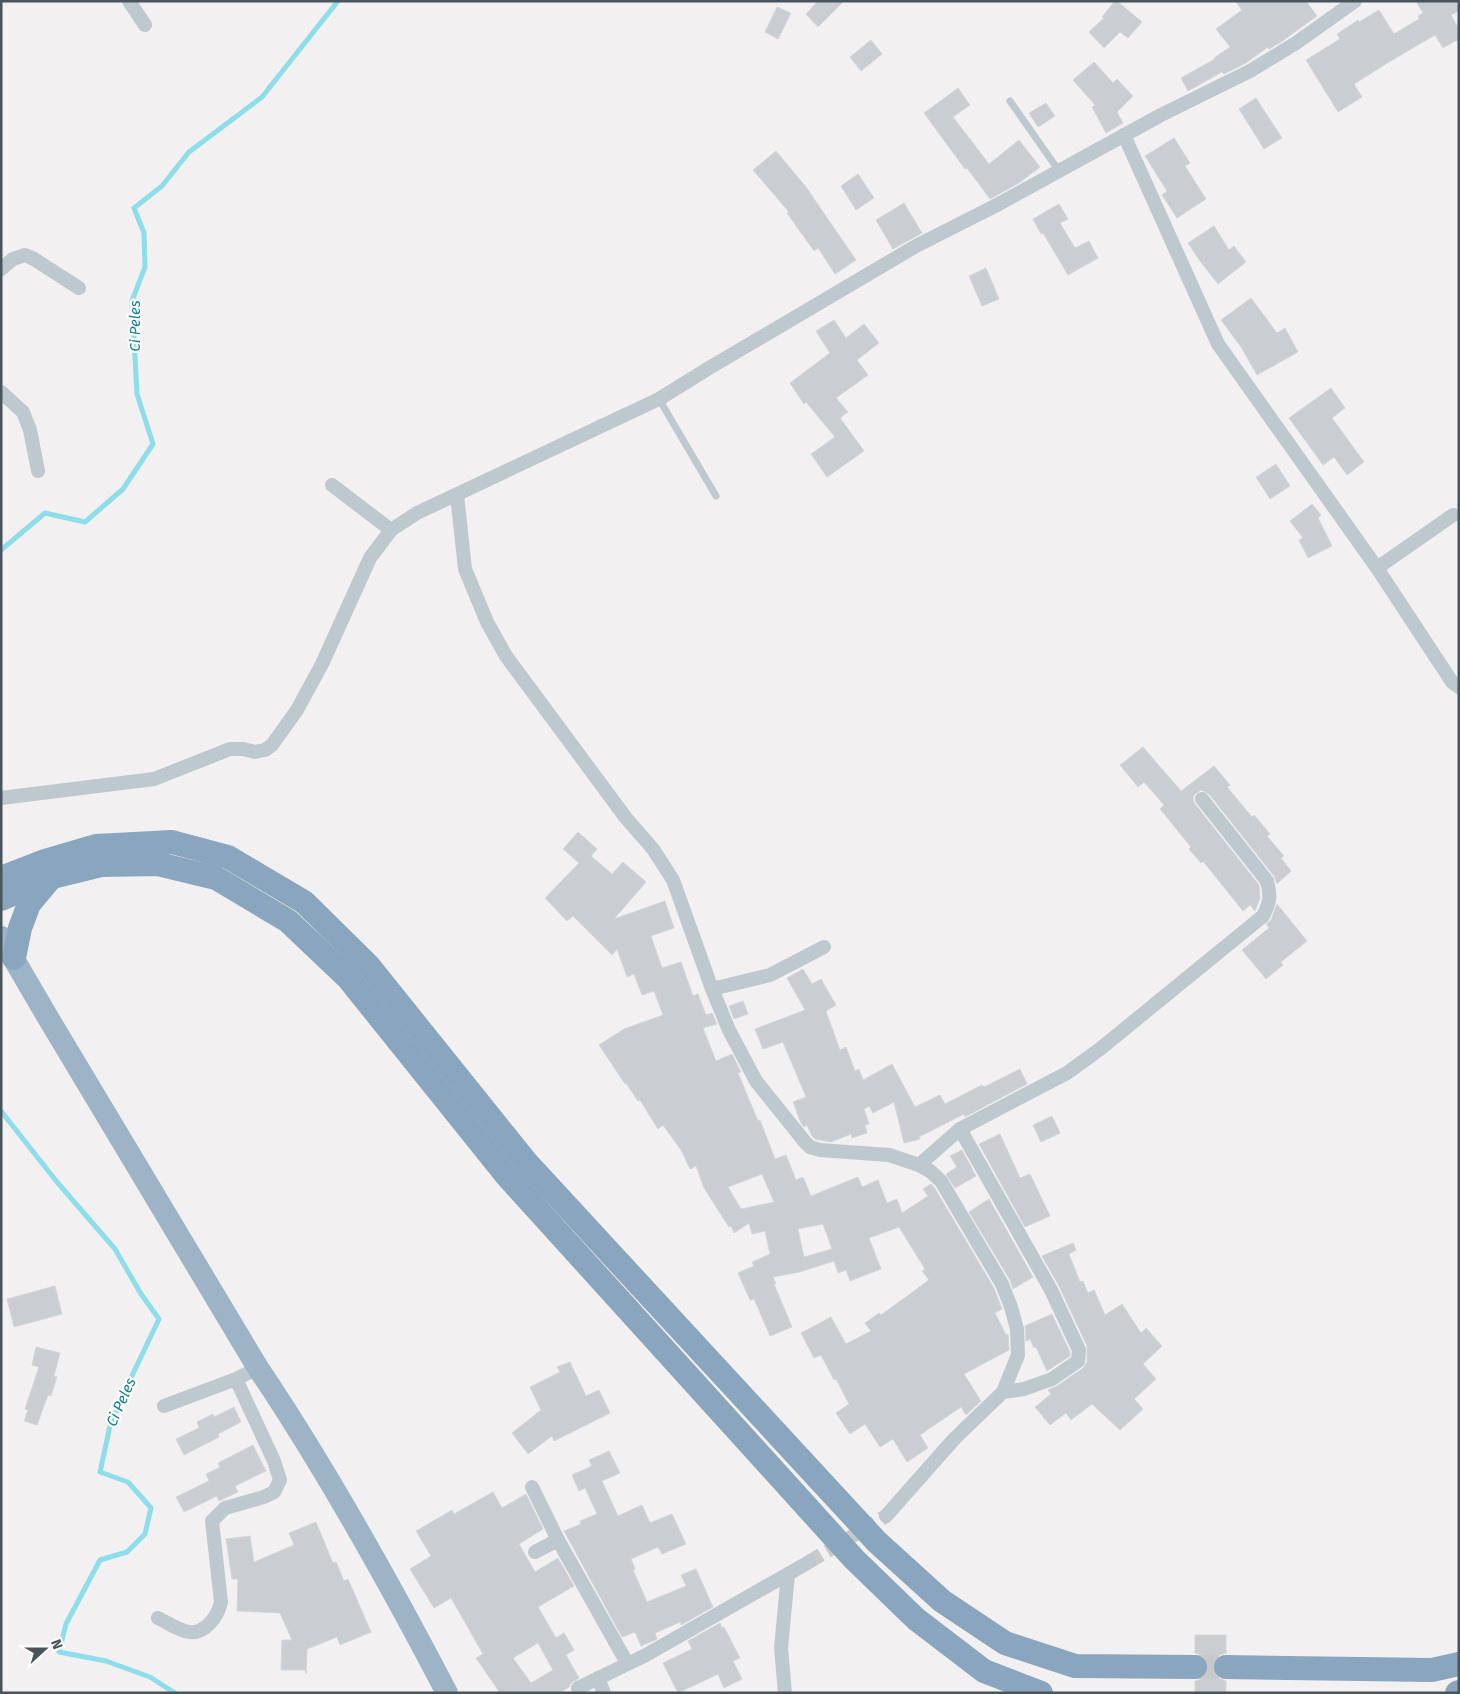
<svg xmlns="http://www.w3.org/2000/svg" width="1460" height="1694" viewBox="0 0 1460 1694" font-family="'Fira Sans',sans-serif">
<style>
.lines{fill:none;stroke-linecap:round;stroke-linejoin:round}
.stream{stroke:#8dddeb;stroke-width:5}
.building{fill:#caced2;stroke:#d4d7db;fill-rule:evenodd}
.minor-tunnel{stroke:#c8c9cb;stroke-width:14;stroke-dasharray:14 7;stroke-linecap:butt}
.motorway-tunnel{stroke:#c8c9cb;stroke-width:24;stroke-dasharray:24 12;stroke-linecap:butt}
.service{stroke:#bec8cf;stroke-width:7}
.minor{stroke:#bec8cf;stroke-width:14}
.trunk{stroke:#9cb4c6;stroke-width:22}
.motorway{stroke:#89a6be;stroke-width:24}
.labels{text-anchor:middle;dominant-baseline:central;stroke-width:4.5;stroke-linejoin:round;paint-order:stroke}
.water-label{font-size:15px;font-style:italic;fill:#0e8093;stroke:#fff}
</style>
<rect width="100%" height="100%" fill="#f2f0f0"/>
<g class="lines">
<g class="stream">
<polyline points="1,550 45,513 85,522 123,489 153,444 137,394 132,301 145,267 144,233 134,208 162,186 189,152 262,97 338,1"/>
<polyline points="1,1111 57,1182 115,1249 141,1294 159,1319 129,1382 110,1426 100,1472 128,1482 151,1508 145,1534 127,1552 100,1560 66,1624 59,1652 106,1661 150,1677 175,1693"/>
</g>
</g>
<g class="building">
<polygon points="818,1 844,1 818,27 806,14"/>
<polygon points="1115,1 1117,1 1142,22 1128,38 1120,32 1104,48 1089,32 1104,18 1102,17"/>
<polygon points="1235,1 1306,1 1317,16 1281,42 1269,49 1268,47 1246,63 1224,74 1222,72 1188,91 1181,78 1215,59 1214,58 1230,47 1216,29 1242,10"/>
<polygon points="1416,1 1459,1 1459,11 1451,15 1459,29 1459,39 1443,48 1435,35 1389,62 1354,84 1362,97 1338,112 1306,60 1340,39 1337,34 1358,20 1359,22 1379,10 1394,34 1419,19 1418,16 1423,13"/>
<polygon points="777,7 791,13 778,39 765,32"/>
<polygon points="871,40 882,54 861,71 850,57"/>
<polygon points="1094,62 1113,83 1117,79 1133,96 1117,112 1123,123 1106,133 1092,107 1095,105 1073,80"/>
<polygon points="958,88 970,105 953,117 989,164 1019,140 1040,167 1019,183 990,199 967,168 965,169 924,113"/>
<polygon points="1256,98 1282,138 1264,149 1239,109"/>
<polygon points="1046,103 1055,116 1038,127 1029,113"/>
<polygon points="1174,138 1190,163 1185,166 1206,199 1177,218 1162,195 1167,191 1145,156"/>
<polygon points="776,151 806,187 856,260 835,274 818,248 814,251 787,213 789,212 753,170"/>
<polygon points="858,174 874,198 856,210 841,186"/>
<polygon points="904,203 922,233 893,249 876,220"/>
<polygon points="1059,204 1068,219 1060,223 1075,248 1089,241 1098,258 1068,275 1043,233 1041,234 1033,219"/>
<polygon points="1214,226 1229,250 1234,246 1246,262 1218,284 1200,261 1188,243"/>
<polygon points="986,268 999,299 982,306 969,276"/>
<polygon points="1251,298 1277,333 1285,328 1298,352 1257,375 1241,347 1221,320"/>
<polygon points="834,320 846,338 864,324 879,343 857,360 868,375 836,398 848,412 840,418 864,451 827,477 811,454 835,437 806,402 804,404 790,383 830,353 816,331"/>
<polygon points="1331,388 1345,408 1332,418 1364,462 1347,475 1334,457 1323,465 1289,418"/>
<polygon points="1276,464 1290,486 1270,499 1256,477"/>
<polygon points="1312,504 1321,515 1318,518 1332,546 1308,558 1299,540 1303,538 1290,521"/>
<polygon points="1143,747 1181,791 1214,766 1230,785 1227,787 1252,817 1254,815 1270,834 1267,836 1284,856 1281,858 1291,871 1277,884 1274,876 1209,794 1201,790 1194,795 1193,800 1195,804 1259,885 1260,898 1255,911 1250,905 1243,911 1203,861 1201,863 1189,849 1191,847 1160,809 1164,805 1144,782 1138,787 1120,765"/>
<path d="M 578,832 L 597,849 L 591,856 L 612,874 L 623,862 L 646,882 L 614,919 L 665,901 L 674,928 L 651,936 L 662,968 L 681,962 L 693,996 L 698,994 L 706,1015 L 712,1013 L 717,1024 L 703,1028 L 716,1061 L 732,1054 L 741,1072 L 738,1073 L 758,1121 L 760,1120 L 775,1159 L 786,1155 L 796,1180 L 803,1177 L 811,1196 L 858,1177 L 862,1187 L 878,1180 L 887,1203 L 897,1199 L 902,1213 L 928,1196 L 923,1189 L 931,1184 L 934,1187 L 994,1288 L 1002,1309 L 995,1313 L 1006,1335 L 1008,1334 L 1009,1350 L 964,1374 L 981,1401 L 966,1415 L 961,1407 L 920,1435 L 928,1448 L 907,1462 L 893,1439 L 880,1447 L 865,1424 L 850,1434 L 836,1413 L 849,1404 L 836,1379 L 834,1380 L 821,1355 L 814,1358 L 801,1333 L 831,1317 L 846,1344 L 871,1331 L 865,1323 L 879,1313 L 881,1315 L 929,1280 L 922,1271 L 925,1269 L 899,1227 L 869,1238 L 881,1269 L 850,1281 L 846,1270 L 838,1273 L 834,1261 L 800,1272 L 773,1277 L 776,1284 L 774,1284 L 792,1327 L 770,1336 L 754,1299 L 750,1300 L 738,1273 L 754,1266 L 752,1262 L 770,1254 L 765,1231 L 752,1234 L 749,1223 L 734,1233 L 731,1226 L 729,1227 L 704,1188 L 696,1166 L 690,1169 L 681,1150 L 663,1125 L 658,1129 L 640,1100 L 638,1101 L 626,1083 L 625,1084 L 599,1045 L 624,1029 L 663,1015 L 654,991 L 642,995 L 634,974 L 627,977 L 617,949 L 612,955 L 573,916 L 567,921 L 545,898 L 579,863 L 563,849 ZM 762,1174 L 774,1202 L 741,1209 L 728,1187 ZM 823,1224 L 832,1249 L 804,1257 L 798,1229 Z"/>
<polygon points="1277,904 1307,941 1281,962 1283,965 1266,979 1242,950 1269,928 1266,924 1271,920"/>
<polygon points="803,969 812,984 821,979 836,1005 826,1011 840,1050 846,1047 855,1071 859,1069 863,1080 892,1064 915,1107 940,1095 945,1104 982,1085 984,1087 1020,1069 1027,1084 965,1117 964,1114 919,1137 920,1139 904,1143 894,1102 873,1113 869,1106 864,1109 869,1124 865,1125 867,1133 852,1138 851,1134 831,1142 815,1139 812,1136 807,1125 804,1127 801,1123 793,1102 806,1097 783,1042 763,1049 755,1029 805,1010 787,978"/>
<polygon points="743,1001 748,1014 734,1019 729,1006"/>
<polygon points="1052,1116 1060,1133 1041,1142 1033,1125"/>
<polygon points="1000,1134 1020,1178 1030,1174 1050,1216 1025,1227 979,1144"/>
<polygon points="962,1150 976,1176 955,1188 946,1174 957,1167 950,1156"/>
<polygon points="989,1199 1033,1277 1013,1289 1010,1280 969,1212"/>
<polygon points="1073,1243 1076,1250 1069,1254 1080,1282 1083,1281 1088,1293 1094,1290 1105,1315 1122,1304 1141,1333 1146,1328 1162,1346 1143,1364 1156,1379 1134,1399 1143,1409 1120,1430 1092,1404 1071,1420 1066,1413 1050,1425 1035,1407 1051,1394 1048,1390 1057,1386 1083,1368 1087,1362 1087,1346 1059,1286 1042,1256"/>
<polygon points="55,1286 62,1314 14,1327 7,1299"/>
<polygon points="1052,1314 1070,1352 1070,1356 1047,1371 1036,1347 1034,1348 1030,1339 1026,1341 1025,1326"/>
<polygon points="36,1347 60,1353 54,1376 57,1377 51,1396 48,1395 37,1425 24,1421 28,1410 25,1409 39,1367 32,1365"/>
<polygon points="570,1362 586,1396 599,1390 610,1413 554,1441 552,1436 528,1454 512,1433 541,1410 530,1387 560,1372 557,1367"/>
<polygon points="234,1407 241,1422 218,1434 219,1437 184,1455 176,1439 199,1428 197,1422 213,1414 214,1417"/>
<polygon points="253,1445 266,1471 235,1486 238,1492 219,1501 217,1496 184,1512 176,1497 209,1481 206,1474 220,1467 218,1463"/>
<polygon points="609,1451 620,1473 602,1481 618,1516 642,1505 650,1523 672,1514 686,1544 662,1554 658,1547 631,1559 635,1569 633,1570 647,1602 686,1586 681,1575 696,1569 713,1607 681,1625 680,1622 655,1633 657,1639 641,1646 635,1632 622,1637 564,1531 581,1524 580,1521 597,1514 585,1488 579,1491 572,1475 592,1466 589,1460"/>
<path d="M 493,1492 L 502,1508 L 526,1494 L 543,1529 L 519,1544 L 535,1572 L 558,1558 L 574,1586 L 538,1607 L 556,1638 L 564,1633 L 574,1650 L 566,1655 L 579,1678 L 571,1683 L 569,1687 L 559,1693 L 500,1693 L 476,1658 L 483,1654 L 451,1598 L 434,1608 L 410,1569 L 431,1556 L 416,1531 L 452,1510 L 454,1514 ZM 538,1643 L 553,1670 L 531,1683 L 513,1658 Z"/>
<polygon points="316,1522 333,1563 336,1562 344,1581 348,1579 371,1632 340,1645 337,1637 307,1649 306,1674 305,1670 281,1670 282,1640 292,1640 280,1613 237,1611 238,1579 232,1579 226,1539 250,1536 254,1562 294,1545 289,1533"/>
<polygon points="720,1623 722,1628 724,1627 740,1658 733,1661 742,1679 724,1688 718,1674 678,1693 663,1663 692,1649 688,1641"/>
<polygon points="1195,1635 1226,1635 1226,1653 1220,1655 1214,1660 1212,1667 1214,1673 1219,1678 1226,1681 1226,1693 1195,1693 1195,1681 1202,1679 1207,1674 1209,1667 1207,1661 1202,1655 1195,1653"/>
</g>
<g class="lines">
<polyline class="minor-tunnel" points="809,1562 886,1516"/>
<polyline class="motorway-tunnel" points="1195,1667 1226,1667"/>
<g class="service">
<polyline points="1010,101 1059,171"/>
<polyline points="659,399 716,496"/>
</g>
<g class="minor">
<polyline points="129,1 145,25"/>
<polyline points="1124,135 1218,344 1377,568 1452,682 1459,687"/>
<polyline points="1,269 13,259 25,255 34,259 79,288"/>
<polyline points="1,392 23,412 30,430 38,471"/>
<polyline points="332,485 391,530"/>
<polyline points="457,495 465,569 487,622 506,656 626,818 653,849 673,880 712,989 729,1030 756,1081 805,1142 810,1147 820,1150 889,1155 919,1165 960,1129 1051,1290 1079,1350 1078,1361 1052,1379 1024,1389 1003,1392 955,1438 886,1516"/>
<polyline points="1377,568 1453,515"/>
<polyline points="1,798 154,779 230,749 243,749 255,752 265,750 272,745 297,710 322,664 370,558 391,530 417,513 659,399 709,368 916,246 995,206 1161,115 1250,71 1296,43 1355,1"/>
<polyline points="712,989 770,975 824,947"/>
<path d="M 960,1129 L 1067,1073 L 1100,1049 L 1263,916 C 1270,902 1271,897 1267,881 L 1202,799"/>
<polyline points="919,1165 930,1171 941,1181 1002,1284 1011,1307 1017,1329 1018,1355 1003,1392"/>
<polyline points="164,1406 236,1379 258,1368"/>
<polyline points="532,1487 558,1540 627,1663"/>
<polyline points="535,1552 558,1540"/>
<path d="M 158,1618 C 176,1627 193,1642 210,1623 C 216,1617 219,1611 221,1602 L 212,1521 L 225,1508 L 264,1497 L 274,1492 L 280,1480 L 274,1461 L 236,1379"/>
<polyline points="598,1678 604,1693"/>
<polyline points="578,1688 646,1655 809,1562"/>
<polyline points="785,1693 781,1648 788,1574"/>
</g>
<path class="trunk" d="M 1,937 L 47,1016 L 258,1368 C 328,1472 389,1582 447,1693"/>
<g class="motorway">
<polyline points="1,878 45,861 96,846 172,842 228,857 304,902 368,965 527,1163 877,1542 942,1601 1005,1643 1075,1666 1195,1667"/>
<polyline points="1,899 52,877 101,865 158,864 216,878 288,921 348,978 507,1176 854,1559 916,1619 984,1671 1041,1693"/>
<polyline points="14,958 20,928 29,904 49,880"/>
<polyline points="1226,1667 1432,1670 1459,1664"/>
<polyline points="1457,1693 1459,1692"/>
</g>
</g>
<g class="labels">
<g class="water-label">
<text transform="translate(135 326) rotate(-90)">Ci Peles</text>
<text transform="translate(121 1402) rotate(-66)">Ci Peles</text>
</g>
</g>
<rect width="1460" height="1694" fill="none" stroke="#48555d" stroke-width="5"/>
<g transform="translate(45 1649) rotate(69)" stroke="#ffffff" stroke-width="4" paint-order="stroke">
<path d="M0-4L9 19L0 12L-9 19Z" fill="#48555d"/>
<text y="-8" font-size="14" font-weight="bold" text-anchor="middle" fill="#48555d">N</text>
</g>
</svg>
